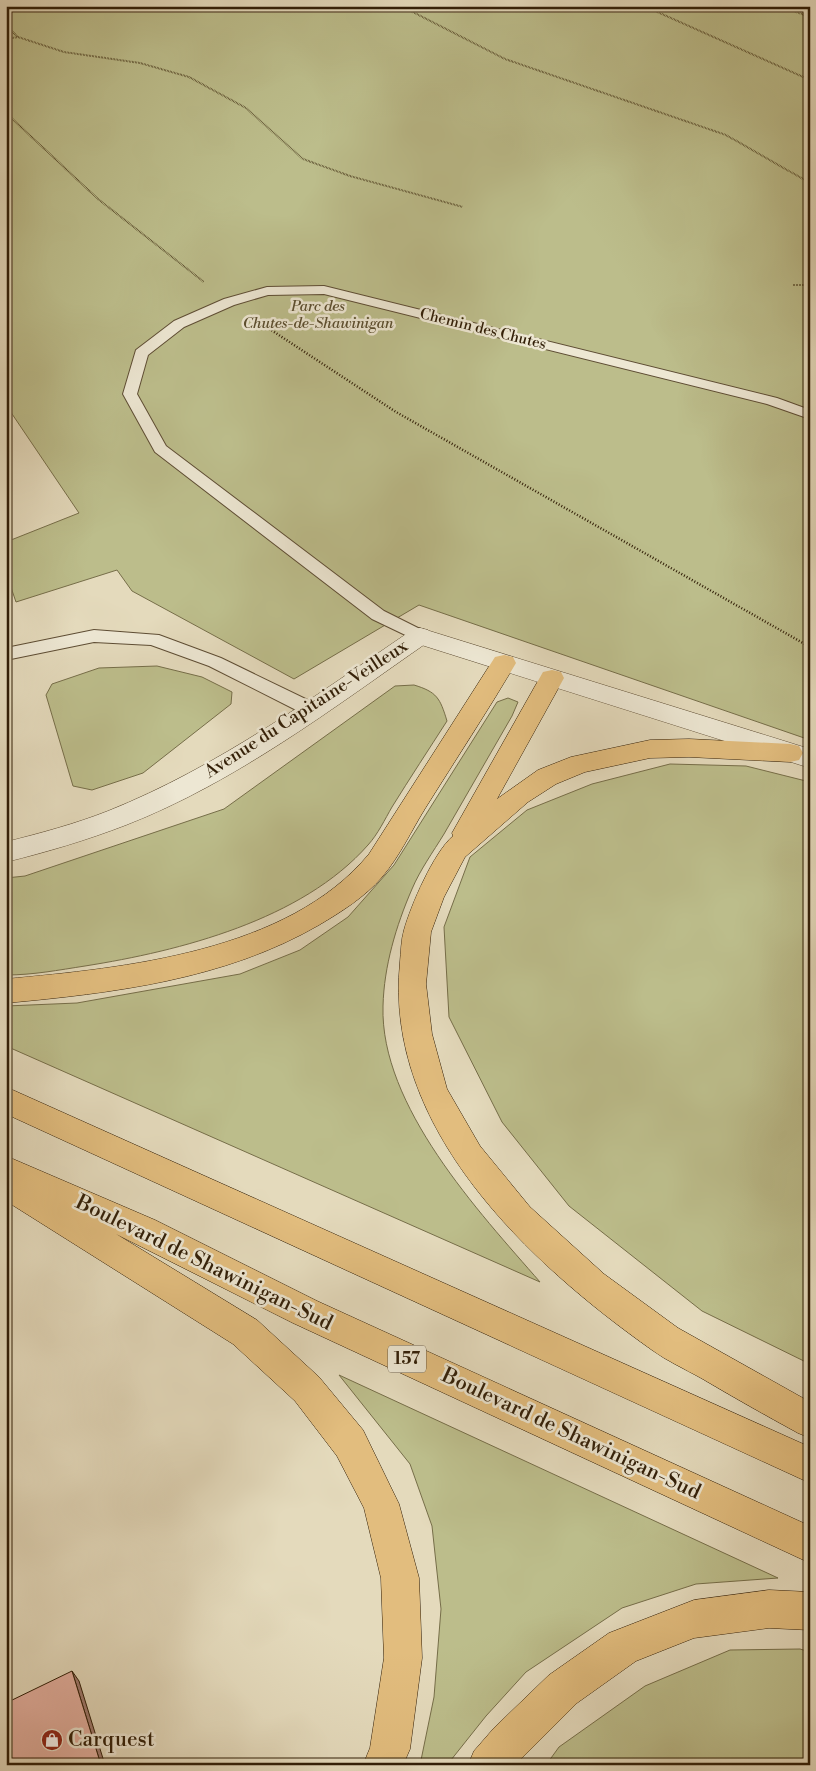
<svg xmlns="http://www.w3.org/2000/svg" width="816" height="1771" viewBox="0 0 816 1771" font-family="'Libre Bodoni',serif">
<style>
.green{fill:#bcbd8b;stroke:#766e49}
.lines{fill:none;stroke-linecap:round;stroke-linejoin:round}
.service-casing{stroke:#5e4d34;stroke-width:2}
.minor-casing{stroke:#5e4d34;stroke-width:1}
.tertiary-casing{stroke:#5e4d34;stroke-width:1}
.primary-casing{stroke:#311e07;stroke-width:1}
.path-far1{stroke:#311e07;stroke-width:2;stroke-dasharray:0.5 1;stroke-linecap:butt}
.path{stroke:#311e07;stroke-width:2.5;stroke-dasharray:1 2;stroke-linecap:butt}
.service{fill:#ede7d3;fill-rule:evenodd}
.minor{fill:#ede7d3;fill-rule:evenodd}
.tertiary{fill:#ede7d3;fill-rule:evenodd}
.primary{fill:#e2bd7e;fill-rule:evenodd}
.shaded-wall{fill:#9f7a6f;stroke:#311e07}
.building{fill:#e3af9f;stroke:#311e07}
.labels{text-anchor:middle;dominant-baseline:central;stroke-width:5;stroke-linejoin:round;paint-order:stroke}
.far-park-label{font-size:15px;font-style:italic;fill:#5b4e2f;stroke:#ede7d3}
.far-street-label{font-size:15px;fill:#311e07;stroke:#ede7d3}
.shield{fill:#ede7d3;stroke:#695a44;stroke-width:1}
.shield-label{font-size:16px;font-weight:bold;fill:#311e07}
.street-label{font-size:18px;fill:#311e07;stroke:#ede7d3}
.near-street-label{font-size:21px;fill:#311e07;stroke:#ede7d3}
.near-poi-label{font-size:21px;fill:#311e07;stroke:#ede7d3;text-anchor:start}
</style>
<rect width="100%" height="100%" fill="#e4dabc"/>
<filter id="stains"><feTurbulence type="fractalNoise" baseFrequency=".004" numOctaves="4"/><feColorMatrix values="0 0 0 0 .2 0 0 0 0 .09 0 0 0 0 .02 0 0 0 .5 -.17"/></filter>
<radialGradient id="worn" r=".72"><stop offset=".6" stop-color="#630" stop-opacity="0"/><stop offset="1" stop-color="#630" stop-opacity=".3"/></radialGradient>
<g class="green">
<polygon points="6,6 810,6 810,740 419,605 294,679 132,591 117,570 16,602 6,573 6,542 79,513 6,405"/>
<polygon points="157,666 202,677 232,692 231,704 143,773 92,790 73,786 46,695 52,684 99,668"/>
<path d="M 414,685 C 437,692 440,698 447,721 C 429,749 410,778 392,807 C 385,819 378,834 368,845 C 302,920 180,951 85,966 C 59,970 33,975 6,975 L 6,878 L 25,876 L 224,809 L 395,686 Z"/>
<path d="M 508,698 L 518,702 L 512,716 C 489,755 467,795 444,834 C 433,852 420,870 412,889 C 396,926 384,966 383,1006 C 380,1106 479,1212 540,1282 L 6,1046 L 6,1006 L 77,1003 L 240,974 L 300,950 L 348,917 L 394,865 L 497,702 Z"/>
<polygon points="670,764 746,766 810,782 810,1364 702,1311 569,1206 502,1122 449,1017 444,927 470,857 527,810 592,784"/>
<polygon points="339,1375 778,1578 696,1584 622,1608 526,1672 486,1716 447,1765 420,1765 434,1697 441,1609 432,1526 410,1464"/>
<polygon points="800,1649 810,1652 810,1765 546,1765 559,1747 645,1686 730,1650"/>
</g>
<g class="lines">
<g class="service-casing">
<g id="service">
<polygon points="324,286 777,398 810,410 810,419 767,404 324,294 268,295 234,305 184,327 148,355 137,394 166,446 384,611 426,632 429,636 426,640 420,642 372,619 155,452 123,394 136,350 174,321 224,299 267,287"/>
<polygon points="94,630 159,635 221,658 318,705 321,710 318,715 312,716 306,715 209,666 151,645 94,642 6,660 6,648"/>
</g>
</g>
<g class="minor-casing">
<path id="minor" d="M 420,628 L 428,630 L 432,636 L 428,642 C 333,708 236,782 126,825 C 87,840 47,852 6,862 L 6,842 C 41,833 75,824 108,811 C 218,767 315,696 412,630 Z"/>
</g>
<g class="tertiary-casing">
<polygon id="tertiary" points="420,628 810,749 810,768 412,642 408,636 412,630"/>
</g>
<g class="primary-casing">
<g id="primary">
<path d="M 504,655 L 513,657 L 516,663 C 487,712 456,759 426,807 C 411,831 400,856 382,877 C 365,897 341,912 319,925 C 224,980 113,993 6,1003 L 6,979 C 125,968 288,952 369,854 L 495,657 Z"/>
<path d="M 552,670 L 561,672 L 564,678 L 497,799 L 538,770 L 571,757 L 650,740 L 689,739 L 790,744 L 799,746 L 803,753 L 799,760 L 790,762 L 689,757 L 650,758 L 585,772 L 556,784 L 528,802 L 465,857 L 444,897 L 431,932 L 426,984 L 432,1034 L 447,1089 L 480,1146 L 530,1207 L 604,1274 L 678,1328 L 810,1402 L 810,1438 L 798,1433 C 765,1415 733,1397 701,1378 C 685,1369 667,1361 652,1350 C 529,1263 383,1128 400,962 C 401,952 401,940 404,930 C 411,905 434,852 453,836 L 452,833 L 456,826 L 543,672 Z"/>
<polygon points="6,1087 810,1447 810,1483 6,1114"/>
<polygon points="6,1156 155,1220 317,1301 810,1526 810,1563 293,1323 116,1234 257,1320 319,1377 363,1430 399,1504 419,1578 422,1658 410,1749 403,1765 363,1765 370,1748 384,1658 381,1578 364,1508 337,1456 295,1401 233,1344 6,1201"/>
<polygon points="769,1590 810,1592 810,1630 769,1628 694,1638 636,1661 577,1703 515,1765 468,1765 474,1751 494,1728 549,1675 609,1633 694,1600"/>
</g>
</g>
<g class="path-far1">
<polyline points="401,6 505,59 726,135 810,183"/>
<polyline points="644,6 810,80"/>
<polyline points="780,6 810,17"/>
<polyline points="6,26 18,37 64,52 140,63 189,77 246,108 303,159 350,176 463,207"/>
<polyline points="6,39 18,37"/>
<polyline points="6,113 98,199 204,282"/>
<polyline points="793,285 810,285"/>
</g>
<polyline class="path" points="259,322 396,412 810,647"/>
<use href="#service" class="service"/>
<use href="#minor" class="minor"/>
<use href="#tertiary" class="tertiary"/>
<use href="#primary" class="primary"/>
</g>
<polygon class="shaded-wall" points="72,1671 79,1681 105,1765 101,1765"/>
<polygon class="building" points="72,1671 101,1765 6,1765 6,1703"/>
<defs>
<g id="shop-disc" transform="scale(1.125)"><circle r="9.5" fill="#8f2418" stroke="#ede7d3"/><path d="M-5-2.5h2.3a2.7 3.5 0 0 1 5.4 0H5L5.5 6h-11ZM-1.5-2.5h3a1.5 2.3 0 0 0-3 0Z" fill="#fff"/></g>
</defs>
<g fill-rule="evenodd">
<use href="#shop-disc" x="52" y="1740"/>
</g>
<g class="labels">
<g class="far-park-label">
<text x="318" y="306">Parc des<tspan x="318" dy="17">Chutes-de-Shawinigan</tspan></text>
</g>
<g class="far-street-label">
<text transform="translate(483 329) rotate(14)">Chemin des Chutes</text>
</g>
<rect class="shield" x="388" y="1345.5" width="38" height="27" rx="4"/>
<g class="shield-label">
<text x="407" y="1359">157</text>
</g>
<g class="street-label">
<text transform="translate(306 709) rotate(-33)">Avenue du Capitaine-Veilleux</text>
</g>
<g class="near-street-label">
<text transform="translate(204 1263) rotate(26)">Boulevard de Shawinigan-Sud</text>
<text transform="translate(571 1434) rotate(25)">Boulevard de Shawinigan-Sud</text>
</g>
<g class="near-poi-label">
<text x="68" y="1740">Carquest</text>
</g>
</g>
<rect width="816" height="1771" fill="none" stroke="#e4dabc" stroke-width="25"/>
<rect x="8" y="8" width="801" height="1756" fill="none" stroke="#311e07" stroke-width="2.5"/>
<rect x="12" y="12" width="791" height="1746" fill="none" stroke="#311e07"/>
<rect width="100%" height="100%" filter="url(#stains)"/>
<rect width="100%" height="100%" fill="url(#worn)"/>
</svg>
